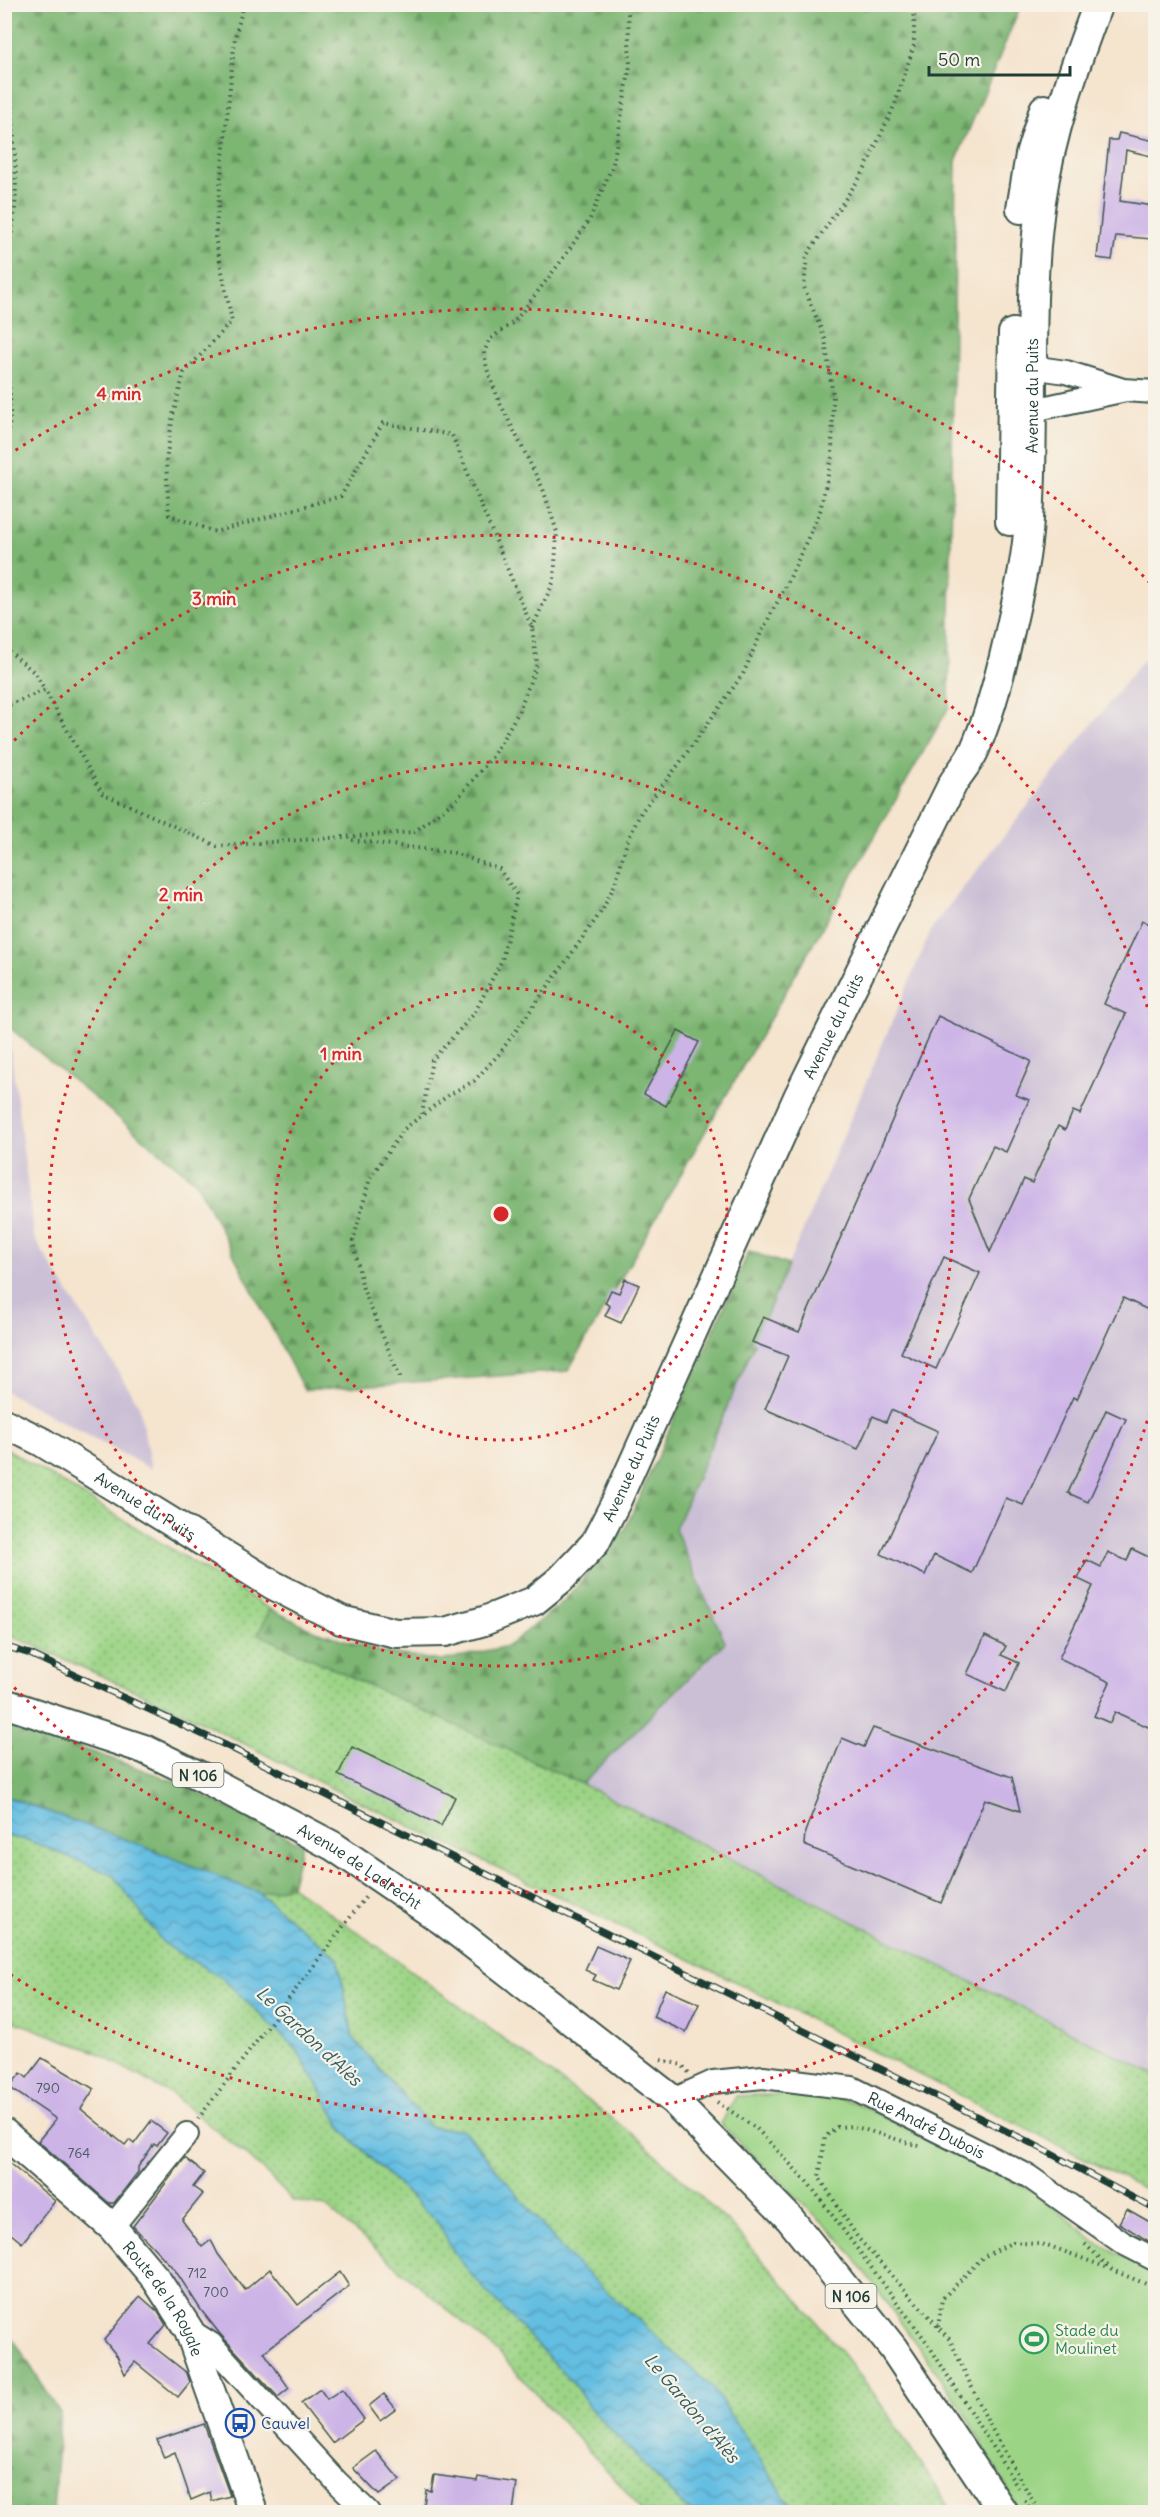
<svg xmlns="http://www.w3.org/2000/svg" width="1160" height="2517" viewBox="0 0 1160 2517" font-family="Delius,sans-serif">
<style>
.industrial{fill:#cbbfd5}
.grass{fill:url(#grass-dots);stroke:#5e885d;stroke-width:1.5}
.forest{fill:url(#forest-firs);stroke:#4e7a54;stroke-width:1.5}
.pitch{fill:#9cd486;stroke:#5e885d;stroke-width:1.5}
.water{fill:url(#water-waves);stroke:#427e8b;stroke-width:1.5}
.building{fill:#ccb4e7;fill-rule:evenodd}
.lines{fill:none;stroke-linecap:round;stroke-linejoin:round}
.minor-casing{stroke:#3f564b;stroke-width:26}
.major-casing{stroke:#3f564b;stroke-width:32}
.path{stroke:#3f564b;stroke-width:4;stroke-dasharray:1.5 4.5;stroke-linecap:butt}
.minor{stroke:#fff;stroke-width:22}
.major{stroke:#fff;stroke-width:28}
.rail-casing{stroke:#1f3d34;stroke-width:7}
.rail{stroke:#f7f3e8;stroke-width:4.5;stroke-dasharray:14;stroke-linecap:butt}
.ring{fill:none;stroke:#d62828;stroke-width:3;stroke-dasharray:3 6}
.labels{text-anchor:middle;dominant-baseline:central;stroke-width:4.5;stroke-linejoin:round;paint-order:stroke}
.number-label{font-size:14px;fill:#4a5b61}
.shield{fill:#f7f3e8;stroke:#60746a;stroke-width:1.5}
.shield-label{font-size:15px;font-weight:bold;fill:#1f3d34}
.street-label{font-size:16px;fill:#1f3d34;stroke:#f7f3e8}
.leisure-label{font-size:16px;fill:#27864d;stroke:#f7f3e8;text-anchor:start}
.transit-label{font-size:16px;fill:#164399;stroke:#f7f3e8;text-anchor:start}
.water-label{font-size:18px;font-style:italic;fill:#305d60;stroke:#f7f3e8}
.centre{fill:#d62828;stroke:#f7f3e8;stroke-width:3}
.ring-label{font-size:18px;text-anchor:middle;font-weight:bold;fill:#d62828;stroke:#f7f3e8;stroke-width:4.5;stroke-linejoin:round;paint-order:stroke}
</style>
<defs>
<pattern id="grass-dots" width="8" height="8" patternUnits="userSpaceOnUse" patternTransform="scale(1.5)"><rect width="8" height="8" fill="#9cd486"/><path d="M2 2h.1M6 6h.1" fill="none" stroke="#7fad6e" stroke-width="1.8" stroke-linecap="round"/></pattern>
<pattern id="forest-firs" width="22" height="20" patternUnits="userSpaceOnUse" patternTransform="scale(1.5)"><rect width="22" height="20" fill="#7db673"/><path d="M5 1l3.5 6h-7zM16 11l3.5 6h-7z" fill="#66955f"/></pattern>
<pattern id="water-waves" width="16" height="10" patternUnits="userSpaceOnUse" patternTransform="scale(1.5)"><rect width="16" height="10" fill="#64bee2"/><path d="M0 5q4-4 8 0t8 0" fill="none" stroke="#529cb8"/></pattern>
</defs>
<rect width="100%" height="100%" fill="#f7f3e8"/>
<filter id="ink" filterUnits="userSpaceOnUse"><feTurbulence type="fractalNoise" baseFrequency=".0167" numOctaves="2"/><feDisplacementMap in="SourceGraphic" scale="12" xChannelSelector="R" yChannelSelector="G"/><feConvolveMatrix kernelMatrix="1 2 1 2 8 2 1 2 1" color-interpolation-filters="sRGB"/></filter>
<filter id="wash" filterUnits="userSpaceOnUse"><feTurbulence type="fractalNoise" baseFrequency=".008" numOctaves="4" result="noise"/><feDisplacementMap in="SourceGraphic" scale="24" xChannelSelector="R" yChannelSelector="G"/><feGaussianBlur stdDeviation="1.35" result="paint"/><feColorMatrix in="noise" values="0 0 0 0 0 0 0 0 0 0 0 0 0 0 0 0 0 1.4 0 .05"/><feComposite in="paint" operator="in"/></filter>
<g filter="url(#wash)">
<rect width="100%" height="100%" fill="#f5e4ce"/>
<g class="industrial">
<polygon points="1142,661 1155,667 1155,2075 582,1784 724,1642 675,1529 933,926"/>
<polygon points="4,1040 10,1043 34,1238 139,1405 151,1469 5,1391"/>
</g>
<g class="grass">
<polygon points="5,1448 270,1609 259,1634 582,1784 1155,2075 1155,2194 712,1970 333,1789 180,1711 26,1642 5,1635"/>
<polygon points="4,1836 28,1840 113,1875 165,1945 221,1977 297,2050 345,2133 438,2223 452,2249 575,2385 588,2406 690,2512 643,2512 633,2499 498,2352 325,2206 293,2201 259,2166 173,2095 96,2052 5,2018"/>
<polygon points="291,1886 380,1948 637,2137 735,2229 817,2322 872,2391 953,2512 798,2512 567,2255 464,2131 430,2127 353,2038 338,1959 259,1893"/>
</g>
<g class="forest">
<polygon points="4,5 1021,5 956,161 949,707 568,1371 304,1390 196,1182 5,1024"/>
<polygon points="749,1251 788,1265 675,1529 725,1642 582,1784 258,1634 270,1609 316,1631 382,1652 441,1661 508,1646 564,1601 625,1529"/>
<polygon points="4,1725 34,1731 171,1780 302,1844 291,1886 259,1893 138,1844 5,1796"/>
<polygon points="4,2324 60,2413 53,2512 5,2512"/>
</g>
<polygon class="pitch" points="818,2093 856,2103 1037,2193 1096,2242 1155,2272 1155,2512 1020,2512 961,2406 842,2241 721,2124 736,2096"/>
<polygon class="water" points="4,1796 138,1844 259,1893 338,1959 353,2038 430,2127 464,2130 567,2255 712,2387 785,2497 798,2512 690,2512 588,2406 575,2385 473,2277 452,2249 438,2223 345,2133 297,2050 221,1977 165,1945 113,1875 28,1840 5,1836"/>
<g id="blocks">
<g class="building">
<polygon points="1119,133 1155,141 1155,157 1126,150 1120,201 1153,206 1152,239 1116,236 1112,260 1097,258 1109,140 1117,140"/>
<path d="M 1142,921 L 1155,927 L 1155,1313 L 1123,1298 L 1077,1399 L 1073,1397 L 1023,1505 L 1006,1498 L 972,1573 L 934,1555 L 925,1575 L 881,1554 L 938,1431 L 891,1410 L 886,1422 L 873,1416 L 858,1449 L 765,1409 L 788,1356 L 752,1342 L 763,1317 L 799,1332 L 938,1016 L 1031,1061 L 1016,1095 L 1029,1100 L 1006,1152 L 993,1146 L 969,1199 L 990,1252 L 1024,1179 L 1032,1183 L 1058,1126 L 1065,1130 L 1073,1111 L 1080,1114 L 1126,1014 L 1104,1004 ZM 944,1257 L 980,1273 L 936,1369 L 901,1353 Z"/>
<polygon points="678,1031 699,1042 666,1106 644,1094"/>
<polygon points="625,1279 639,1285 621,1323 605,1316 610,1306 605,1303 611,1290 619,1293"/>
<polygon points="1106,1410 1126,1419 1088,1502 1068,1493"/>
<polygon points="1132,1549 1155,1560 1155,1730 1115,1712 1110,1723 1094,1716 1110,1682 1059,1658 1093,1586 1078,1579 1087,1560 1101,1567 1108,1552 1127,1561"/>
<polygon points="985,1636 1006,1646 1001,1655 1019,1663 1006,1692 967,1674"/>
<polygon points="873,1728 1012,1777 1020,1811 985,1799 941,1903 804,1845 805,1832 842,1738 864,1747"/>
<polygon points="352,1747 455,1797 441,1826 338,1775"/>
<polygon points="596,1946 630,1961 616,1990 593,1980 596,1975 585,1970"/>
<polygon points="665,1989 699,2004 686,2032 653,2017"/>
<polygon points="42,2058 94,2089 81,2109 125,2145 129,2140 134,2144 151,2121 167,2133 157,2146 154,2144 138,2167 138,2172 114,2203 109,2203 38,2141 56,2119 9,2087 21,2073 27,2078"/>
<polygon points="185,2158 204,2173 193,2187 203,2194 182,2220 202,2247 211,2240 218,2254 245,2290 270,2269 298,2305 340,2272 349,2286 264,2352 289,2388 278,2397 220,2334 201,2310 175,2270 133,2226"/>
<polygon points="4,2159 55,2201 22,2243 4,2228"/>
<polygon points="1127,2209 1155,2225 1155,2245 1119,2223"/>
<polygon points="140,2296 158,2312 166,2325 150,2344 187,2373 190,2382 178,2397 135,2362 125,2374 117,2356 104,2340"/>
<polygon points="320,2389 327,2399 342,2389 364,2419 332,2443 301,2403"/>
<polygon points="384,2394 396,2409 380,2421 369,2406"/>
<polygon points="204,2424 230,2496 212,2501 210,2492 191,2500 175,2453 164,2458 157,2440"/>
<polygon points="376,2451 400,2480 379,2495 353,2468"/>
<polygon points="434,2475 477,2481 478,2477 517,2483 513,2512 423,2512 426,2490 431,2491"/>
</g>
</g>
</g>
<g filter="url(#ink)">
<use href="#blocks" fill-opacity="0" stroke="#3f564b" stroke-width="1.5"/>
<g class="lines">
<g class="minor-casing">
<g id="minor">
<polyline points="1017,365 1066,372 1123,390 1156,392"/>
<polyline points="1015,411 1033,410 1121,391"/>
<path id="s1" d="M 673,2100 L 713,2082 L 763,2077 L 852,2088 L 1028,2176 L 1123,2243 L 1156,2260"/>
<polyline points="112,2227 187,2134"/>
<polyline points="189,2330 211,2344 336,2481 368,2512"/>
</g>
</g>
<g class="major-casing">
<g id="major">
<polyline points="1021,209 1030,155 1044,109"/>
<polyline points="1010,521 1013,333"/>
<path id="s2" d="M 4,1423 L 42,1442 L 273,1585 L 341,1620 L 396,1633 L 445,1632 L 484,1621 L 534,1601 L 561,1579 L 595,1543 L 616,1502 L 798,1097 L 953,783 C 960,772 970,761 975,749 C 989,716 999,679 1007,644 C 1016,603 1027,561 1029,519 C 1036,413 1026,306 1041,201 C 1051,134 1074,67 1098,4"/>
<path id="s3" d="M 4,1703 L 144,1749 L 204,1778 L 333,1846 L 443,1921 L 673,2100 L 790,2219 L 893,2348 L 1003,2512"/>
<path id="s4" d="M 4,2133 L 112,2227 L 156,2279 L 189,2330 L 253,2512"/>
</g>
</g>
<g class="path">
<path d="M 4,71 C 12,94 13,116 14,141 C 17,182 18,221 4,261"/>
<path d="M 4,358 C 12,394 13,414 4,451"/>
<polyline points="532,628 554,581 557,532 543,489 499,401 487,369 484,352 490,339 515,321 562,260 590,219 613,164 630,66 628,14 626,4"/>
<polyline points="4,647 35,673 45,690"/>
<polyline points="4,707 45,690 102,793 217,846 414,832 457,799 492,757 518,713 537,664 532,628 452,435 383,423 341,496 215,532 169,515 166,461 173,415 184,373 232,321 215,237 235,37 244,4"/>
<polyline points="352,840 454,853 499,869 517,895 502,960 474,1014 432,1060 422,1114"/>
<polyline points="400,1377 363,1289 353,1241 370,1178 404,1129 450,1094 474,1081 499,1054 567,960 603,909 615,884 627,842 641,812 676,768 743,674 762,631 788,582 820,511 832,457 833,396 825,339 804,287 807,255 863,173 895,104 914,45 914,4"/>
<polyline points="661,2060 682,2065 689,2073"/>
<polyline points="717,2102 756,2128 809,2184 926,2341 1018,2488"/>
<polyline points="198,2119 367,1895"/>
<polyline points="919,2146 853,2126 837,2127 825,2137 819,2177 858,2238 950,2340 988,2422 1039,2512"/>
<polyline points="1085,2244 1112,2270 1156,2288"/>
<polyline points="938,2327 942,2299 983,2257 1013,2242 1047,2245 1108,2268"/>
<polyline points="1025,2500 1032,2512"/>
</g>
<use href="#minor" class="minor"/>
<use href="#major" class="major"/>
<g class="rail-casing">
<polyline id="rail" points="4,1646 30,1654 223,1744 1031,2143 1156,2210"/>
</g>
<use href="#rail" class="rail"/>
</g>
</g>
<g class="ring">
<circle cx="501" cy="1214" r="226"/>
<circle cx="501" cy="1214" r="452"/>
<path d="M1155 1395A679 679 0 0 1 8 1681M8 747A679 679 0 0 1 1155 1033"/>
<path d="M1152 1843A905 905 0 0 1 8 1973M8 455A905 905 0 0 1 1152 585"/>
</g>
<defs>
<g id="stadium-ring" transform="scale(1.5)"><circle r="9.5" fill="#f7f3e8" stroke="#2e9e5b" stroke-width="1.5"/><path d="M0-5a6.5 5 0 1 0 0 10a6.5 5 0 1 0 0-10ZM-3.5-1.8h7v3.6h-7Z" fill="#2e9e5b"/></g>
<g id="bus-ring" transform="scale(1.5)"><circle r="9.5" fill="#f7f3e8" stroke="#1a4fb4" stroke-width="1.5"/><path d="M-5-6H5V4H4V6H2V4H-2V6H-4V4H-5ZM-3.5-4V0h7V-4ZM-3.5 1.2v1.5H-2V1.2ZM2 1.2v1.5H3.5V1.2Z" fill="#1a4fb4"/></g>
</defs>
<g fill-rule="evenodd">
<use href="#stadium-ring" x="1034" y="2339"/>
<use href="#bus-ring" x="240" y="2423"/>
</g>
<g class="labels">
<g class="number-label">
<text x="48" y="2088">790</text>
<text x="79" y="2153">764</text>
<text x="197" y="2273">712</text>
<text x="216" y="2292">700</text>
</g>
<g class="shield">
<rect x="172.5" y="1763" width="51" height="24" rx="4.5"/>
<rect x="825.5" y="2284" width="51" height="24" rx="4.5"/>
</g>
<g class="shield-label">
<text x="198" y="1775">N 106</text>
<text x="851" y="2296">N 106</text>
</g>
<g class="street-label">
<text stroke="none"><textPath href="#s2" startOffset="1916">Avenue du Puits</textPath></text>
<text stroke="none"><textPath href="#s2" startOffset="1244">Avenue du Puits</textPath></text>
<text stroke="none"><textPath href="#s2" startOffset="758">Avenue du Puits</textPath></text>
<text stroke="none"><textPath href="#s2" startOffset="164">Avenue du Puits</textPath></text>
<text stroke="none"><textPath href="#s3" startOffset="393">Avenue de Ladrecht</textPath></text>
<text stroke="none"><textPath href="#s1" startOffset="267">Rue André Dubois</textPath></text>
<text stroke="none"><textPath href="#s4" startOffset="232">Route de la Royale</textPath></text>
</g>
<g class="leisure-label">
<text x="1055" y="2330">Stade du<tspan x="1055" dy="18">Moulinet</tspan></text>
</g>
<g class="transit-label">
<text x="261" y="2423">Cauvel</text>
</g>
<g class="water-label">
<text transform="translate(309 2036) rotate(43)">Le Gardon d'Alès</text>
<text transform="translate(692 2408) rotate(50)">Le Gardon d'Alès</text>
</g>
</g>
<circle cx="501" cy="1214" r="9" class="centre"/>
<g class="ring-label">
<text x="119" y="400">4 min</text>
<text x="214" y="605">3 min</text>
<text x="181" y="901">2 min</text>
<text x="341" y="1060">1 min</text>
</g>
<rect width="1160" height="2517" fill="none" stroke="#f7f3e8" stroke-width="24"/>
<path d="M929 66v9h141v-9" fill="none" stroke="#1f3d34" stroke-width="3"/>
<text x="938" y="66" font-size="18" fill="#1f3d34" stroke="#f7f3e8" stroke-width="4.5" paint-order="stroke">50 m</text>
</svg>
